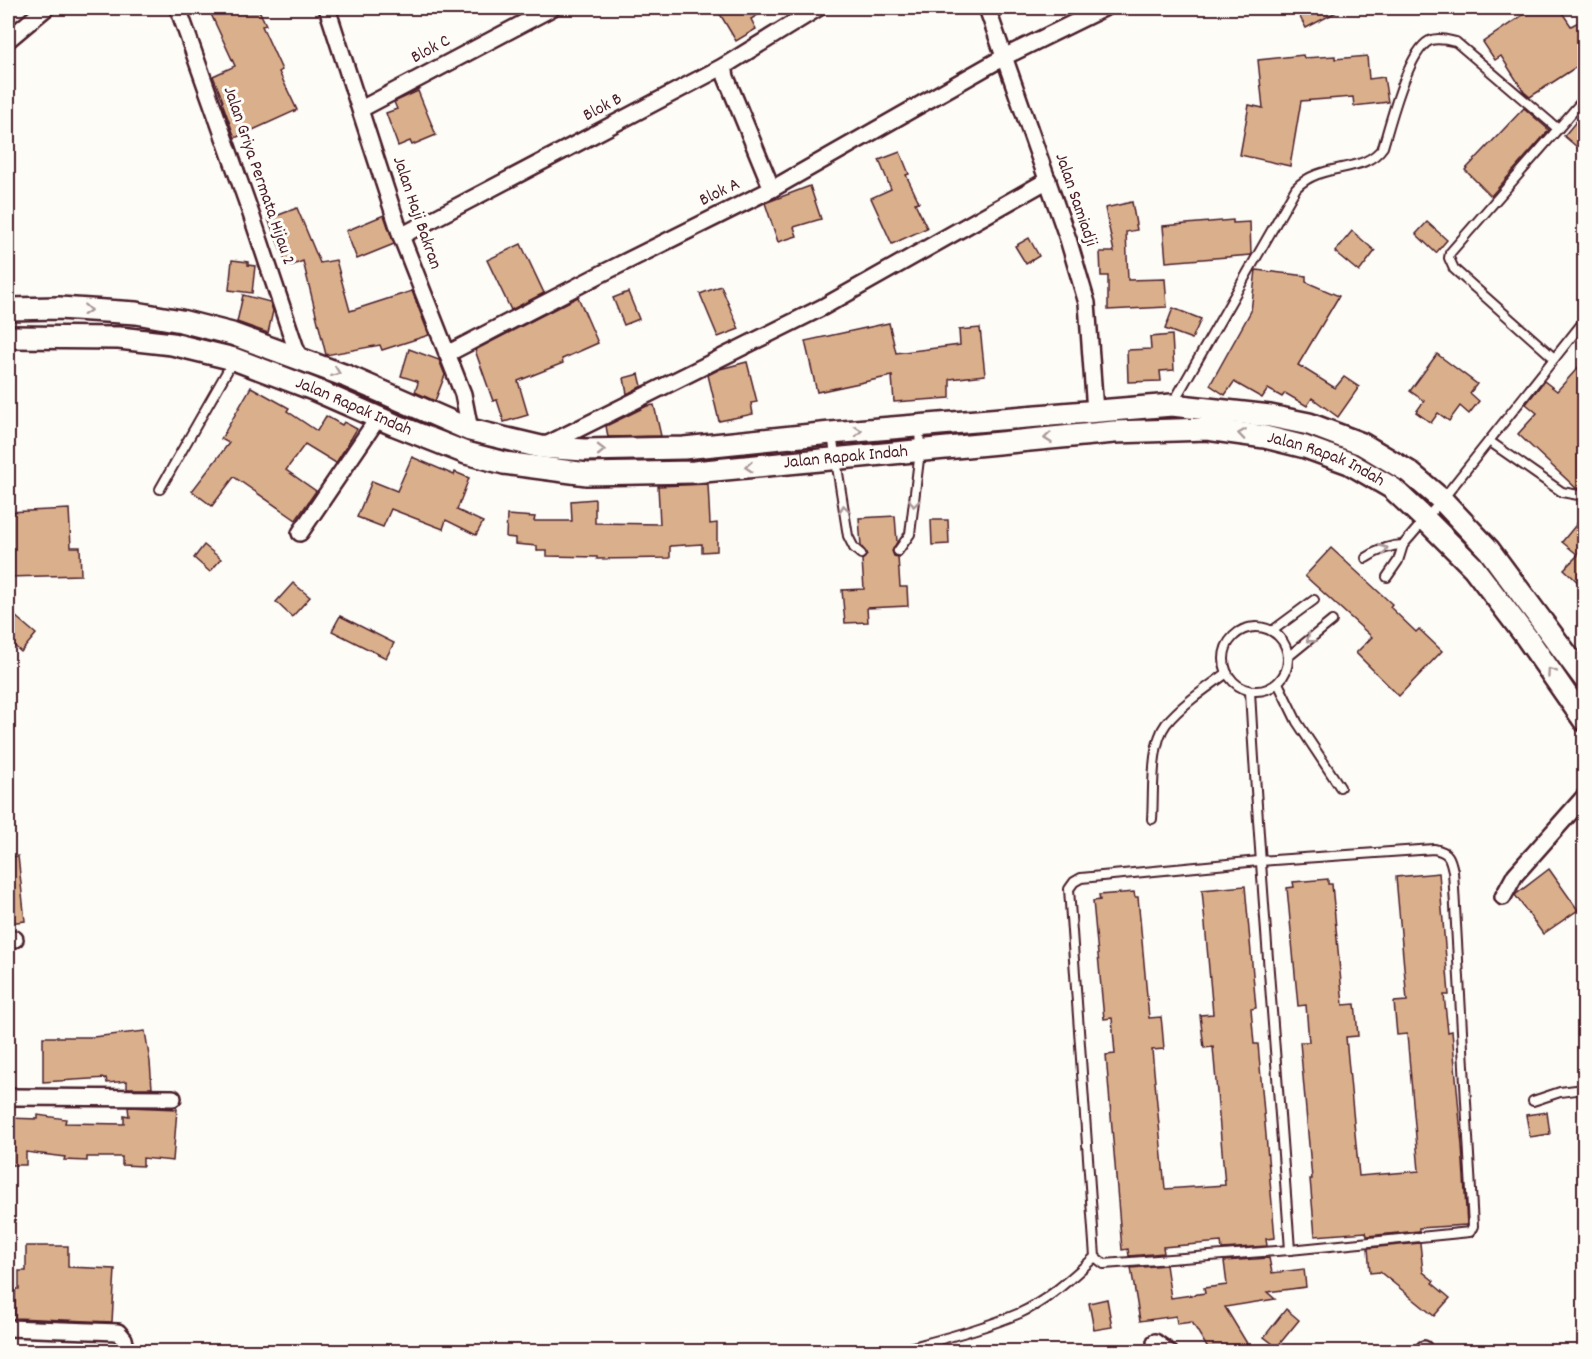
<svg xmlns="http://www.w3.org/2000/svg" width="1592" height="1359" viewBox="0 0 1592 1359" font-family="Dekko,sans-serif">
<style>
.building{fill:#daaf8b;stroke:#4a1f2b;stroke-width:1.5}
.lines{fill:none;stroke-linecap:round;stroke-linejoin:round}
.service-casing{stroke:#4a1f2b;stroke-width:12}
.minor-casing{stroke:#4a1f2b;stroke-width:20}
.secondary-casing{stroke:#4a1f2b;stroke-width:26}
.service{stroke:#fdfcf7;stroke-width:8}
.minor{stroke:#fdfcf7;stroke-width:15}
.secondary{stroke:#fdfcf7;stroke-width:21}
.oneway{stroke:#ac999b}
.labels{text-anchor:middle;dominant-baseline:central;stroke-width:6;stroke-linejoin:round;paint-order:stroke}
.street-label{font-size:18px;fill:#4a1f2b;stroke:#fdfcf7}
</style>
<rect width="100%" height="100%" fill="#fdfcf7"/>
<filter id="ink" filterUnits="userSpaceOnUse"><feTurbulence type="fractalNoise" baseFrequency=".0167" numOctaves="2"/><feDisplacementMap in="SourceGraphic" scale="12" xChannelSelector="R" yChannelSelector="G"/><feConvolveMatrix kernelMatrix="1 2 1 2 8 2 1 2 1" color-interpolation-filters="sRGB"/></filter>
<g filter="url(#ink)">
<g class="building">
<polygon points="220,8 258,8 266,25 262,26 282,70 279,72 297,110 235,138 222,102 223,101 213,76 235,66 210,12"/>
<polygon points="719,8 769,8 751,19 756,29 736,41 720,14 722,12"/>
<polygon points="1295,8 1344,8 1306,28"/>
<polygon points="1533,8 1559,8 1571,26 1584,19 1584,62 1530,97 1524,92 1501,56 1495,60 1483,42"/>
<polygon points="1303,55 1304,58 1335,56 1335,59 1367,56 1369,79 1384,77 1388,102 1354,106 1353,97 1301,101 1290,166 1240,155 1249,105 1263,108 1258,60"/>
<polygon points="418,91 436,135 412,145 410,141 398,146 386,113 397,109 394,102"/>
<polygon points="1524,108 1549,130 1491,196 1465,170"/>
<polygon points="1584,112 1584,153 1564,136"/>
<polygon points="900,152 909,174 906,175 919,202 915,203 927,228 892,244 871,198 891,189 879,160"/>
<polygon points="810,186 821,219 794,227 797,236 778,242 765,203"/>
<polygon points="1132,202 1137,230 1126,232 1128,280 1165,279 1167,307 1108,310 1108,276 1101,276 1100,252 1114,252 1105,208"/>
<polygon points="297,208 320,263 336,260 350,311 412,291 429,335 382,350 380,345 326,355 303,261 288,267 268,219"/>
<polygon points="384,215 394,244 357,259 346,231"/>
<polygon points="1233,220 1233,223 1250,222 1251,255 1166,262 1163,226"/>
<polygon points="1427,222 1447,240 1436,253 1416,234"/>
<polygon points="1352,231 1375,251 1359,272 1335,252"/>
<polygon points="1029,238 1039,256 1026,264 1015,246"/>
<polygon points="521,244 544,293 511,310 487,260"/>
<polygon points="232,260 248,262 248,265 255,266 252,293 229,290"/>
<polygon points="1256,270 1306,276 1306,282 1339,296 1298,365 1335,388 1344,377 1359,387 1338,417 1312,398 1307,406 1285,393 1282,397 1268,389 1262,398 1234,382 1225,395 1210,385 1251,311"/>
<polygon points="721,286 739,329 718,337 700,294"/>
<polygon points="628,292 639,319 624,325 613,298"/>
<polygon points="243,295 270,302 273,311 268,333 237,322"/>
<polygon points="578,297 598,343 562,359 563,363 518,381 528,415 504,422 497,400 493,401 475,350"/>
<polygon points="1173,308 1201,319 1192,339 1165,329"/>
<polygon points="889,323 896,353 960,345 959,330 980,328 985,375 950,379 950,398 894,402 892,376 817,392 805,341"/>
<polygon points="1172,335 1174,370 1160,371 1161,381 1128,382 1127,350 1151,349 1150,337"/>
<polygon points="409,349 439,360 445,375 435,401 415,392 418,383 417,381 401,376"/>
<polygon points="1437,354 1477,384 1470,393 1479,401 1469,414 1460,406 1449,421 1438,413 1431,423 1416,412 1424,401 1410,391"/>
<polygon points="1584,361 1584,490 1577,489 1518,434 1537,413 1526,404 1544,381 1557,391"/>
<polygon points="747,362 757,402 751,403 753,414 719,421 708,375 720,369"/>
<polygon points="639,374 642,386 627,394 624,378"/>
<polygon points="251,387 289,408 287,411 317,431 326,416 342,425 344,422 357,429 336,463 305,444 286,470 316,491 296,520 234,477 212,506 192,491 229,443 221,439"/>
<polygon points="654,405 661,436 608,437 606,426 647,406"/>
<polygon points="412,457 454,475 455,472 469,478 457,510 483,522 476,535 446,520 443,529 391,509 383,527 357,517 372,481 397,491"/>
<polygon points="708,484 710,524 717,523 717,551 702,552 702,544 670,546 670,558 597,559 597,557 547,556 547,551 537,551 537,546 515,544 515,538 506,537 507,515 535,517 534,521 572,521 571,501 595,499 595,523 660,524 658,486"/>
<polygon points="69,509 71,547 80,547 81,575 8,577 8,512"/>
<polygon points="1584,515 1584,588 1564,569 1578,555 1562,542"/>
<polygon points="895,516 897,542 892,551 894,556 898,557 900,587 907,587 908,606 867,608 868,622 845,623 842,590 864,589 862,560 867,555 861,546 859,518"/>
<polygon points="931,520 948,520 949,544 932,545"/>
<polygon points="204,545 221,559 210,572 194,558"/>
<polygon points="1331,548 1392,604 1390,607 1416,632 1419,629 1442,651 1399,696 1356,653 1372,637 1305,576"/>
<polygon points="293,583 310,597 292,617 276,602"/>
<polygon points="8,610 36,634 21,652 8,640"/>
<polygon points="340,616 394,643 386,658 332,631"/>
<polygon points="18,856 25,921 8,923 8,857"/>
<polygon points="1549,869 1578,910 1543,934 1515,895"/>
<polygon points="1439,873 1449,995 1444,995 1448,1032 1452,1031 1462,1146 1467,1225 1419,1228 1419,1231 1367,1236 1366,1232 1315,1236 1310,1179 1312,1179 1300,1042 1309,1042 1306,1005 1298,1006 1287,888 1294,887 1293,882 1328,879 1328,884 1332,884 1343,1005 1355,1004 1356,1013 1358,1036 1346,1037 1359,1176 1419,1171 1407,1034 1397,1035 1394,1002 1407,1001 1396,877"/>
<polygon points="1245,886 1256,1008 1251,1009 1254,1044 1258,1044 1275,1238 1266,1239 1267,1246 1222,1249 1221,1242 1163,1247 1164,1253 1129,1256 1128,1249 1122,1250 1106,1055 1115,1054 1112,1018 1104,1019 1093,901 1100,900 1099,895 1134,892 1135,897 1138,897 1149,1018 1161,1017 1162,1026 1164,1049 1152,1050 1165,1189 1225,1185 1213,1047 1204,1048 1200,1015 1213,1014 1202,890"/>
<polygon points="145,1031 150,1062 152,1088 127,1088 127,1081 107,1083 106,1078 43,1082 43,1037 93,1037"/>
<polygon points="128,1107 177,1109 173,1161 143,1158 143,1166 122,1165 122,1157 87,1157 87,1161 64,1160 65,1157 26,1152 26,1165 8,1165 8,1118 38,1119 38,1115 66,1119 65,1123 124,1124 124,1115 129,1116"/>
<polygon points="1547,1112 1550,1134 1530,1137 1526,1115"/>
<polygon points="1420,1243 1423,1272 1434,1281 1432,1283 1450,1298 1434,1316 1380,1272 1370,1273 1368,1248"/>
<polygon points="26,1246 68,1246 68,1267 115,1269 112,1322 15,1318 15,1289 19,1289 19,1271 26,1271"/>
<polygon points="1269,1258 1272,1273 1304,1269 1306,1287 1267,1292 1275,1299 1225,1307 1248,1345 1237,1352 1210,1352 1192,1322 1177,1324 1176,1316 1140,1321 1131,1268 1166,1265 1171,1298 1205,1293 1204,1288 1227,1285 1224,1261"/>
<polygon points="1107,1299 1112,1327 1094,1330 1089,1303"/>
<polygon points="1286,1309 1299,1320 1277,1347 1264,1337"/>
</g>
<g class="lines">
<g class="service-casing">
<g id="service">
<polyline points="1554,358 1454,269 1449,258 1450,253 1584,99"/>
<path d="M 1173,403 L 1296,188 C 1322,161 1364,175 1383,147 C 1390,124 1408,52 1429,41 C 1437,37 1448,40 1456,42 L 1558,129"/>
<polyline points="832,435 848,536 854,548 861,554"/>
<polyline points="1489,441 1562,492 1584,496"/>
<polyline points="160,489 233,361"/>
<polyline points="898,551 910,534 920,451 919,427"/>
<path d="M 1366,558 C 1378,550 1389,545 1403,545"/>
<polyline points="1387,577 1398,561 1403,545 1442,500 1584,321"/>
<circle cx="1256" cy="659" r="32"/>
<polyline points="1272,631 1314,600"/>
<polyline points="1289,656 1332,621"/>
<polyline points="1278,683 1297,722 1340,787"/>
<path d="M 1250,691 C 1260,878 1277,1064 1290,1250"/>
<path d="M 1152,819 C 1154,793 1150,745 1166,724 C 1180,706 1209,686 1227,673"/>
<path d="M 1434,849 C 1449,852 1450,857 1453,871 L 1473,1226 L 1470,1232 L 1290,1250 L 1104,1264 L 1095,1257 L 1069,889 L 1074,882 L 1081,878 L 1259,861 Z"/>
<polyline points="1533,1101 1560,1092 1584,1089"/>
<path d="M 895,1352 C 937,1340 980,1330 1020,1313 C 1049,1300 1072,1277 1095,1257"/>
</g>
</g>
<g class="minor-casing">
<g id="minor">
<polyline points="178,8 249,208 299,358"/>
<polyline points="327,8 401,236 463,394 470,430"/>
<polyline points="987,8 1068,239 1087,303 1095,411"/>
<polyline points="9,39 46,8"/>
<polyline points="724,66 726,77 772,189"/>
<polyline points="361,109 552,8"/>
<polyline points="401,236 724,66 818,8"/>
<polyline points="447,354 603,273 772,189 1004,57 1104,8"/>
<polyline points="542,447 823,307 1048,180"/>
<polyline points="300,533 378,418"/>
<polyline points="1503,897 1515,875 1584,797"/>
<polyline points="8,939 15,939"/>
<polyline points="8,1097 173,1098"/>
<polyline points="8,1328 118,1332 124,1339 127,1352"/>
<polyline points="1155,1342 1169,1352"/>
<polyline points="1422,1352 1424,1349"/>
</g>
</g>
<g class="secondary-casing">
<g id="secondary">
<polyline points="8,309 59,308 136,313 181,321 232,334 346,376 470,430 541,447 584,450 684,448 831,433 1172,405 1270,416 1309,424 1362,444 1409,472 1442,500 1489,550 1584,678"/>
<path id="s1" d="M 8,337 L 119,338 L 172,344 L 234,359 L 313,389 L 395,425 L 466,453 L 504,463 L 587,474 L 694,472 L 1114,432 L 1207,429 L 1265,437 L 1305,447 L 1349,463 L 1392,488 L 1426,520 L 1473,567 L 1527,638 L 1584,720"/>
</g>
</g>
<use href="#service" class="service"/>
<use href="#minor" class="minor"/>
<use href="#secondary" class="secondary"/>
</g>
<defs><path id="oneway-chevron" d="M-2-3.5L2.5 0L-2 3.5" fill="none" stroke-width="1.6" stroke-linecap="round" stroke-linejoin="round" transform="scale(1.5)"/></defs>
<g class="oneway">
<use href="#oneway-chevron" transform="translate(87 310) rotate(3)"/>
<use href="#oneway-chevron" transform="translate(336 372) rotate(21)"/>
<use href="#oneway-chevron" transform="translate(858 431) rotate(-5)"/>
<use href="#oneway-chevron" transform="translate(1242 434) rotate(-172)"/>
<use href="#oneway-chevron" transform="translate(1048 438) rotate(174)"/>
<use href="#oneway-chevron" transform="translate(601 450) rotate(-1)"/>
<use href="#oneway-chevron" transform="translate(749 467) rotate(175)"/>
<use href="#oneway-chevron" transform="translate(914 503) rotate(97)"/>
<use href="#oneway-chevron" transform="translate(844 509) rotate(-98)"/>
<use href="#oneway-chevron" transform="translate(1384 549) rotate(-22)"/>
<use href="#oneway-chevron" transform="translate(1310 639) rotate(142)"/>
<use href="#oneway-chevron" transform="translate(1551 672) rotate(-125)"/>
</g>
</g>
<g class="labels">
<g class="street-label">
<text transform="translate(431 50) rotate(-28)">Blok C</text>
<text transform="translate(603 108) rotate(-28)">Blok B</text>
<text transform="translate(258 176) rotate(71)">Jalan Griya Permata Hijau 2</text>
<text transform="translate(720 193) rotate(-26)">Blok A</text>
<text transform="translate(1075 200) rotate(71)">Jalan Samiadji</text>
<text transform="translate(416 213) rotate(71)">Jalan Haji Bakran</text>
<text stroke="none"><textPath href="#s1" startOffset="357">Jalan Rapak Indah</textPath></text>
<text stroke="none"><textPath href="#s1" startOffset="861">Jalan Rapak Indah</textPath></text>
<text stroke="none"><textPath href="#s1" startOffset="1347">Jalan Rapak Indah</textPath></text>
</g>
</g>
<rect width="1592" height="1359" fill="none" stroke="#fdfcf7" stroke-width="30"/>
<rect x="15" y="15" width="1562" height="1329" fill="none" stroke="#4a1f2b" stroke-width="2" filter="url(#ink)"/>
</svg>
